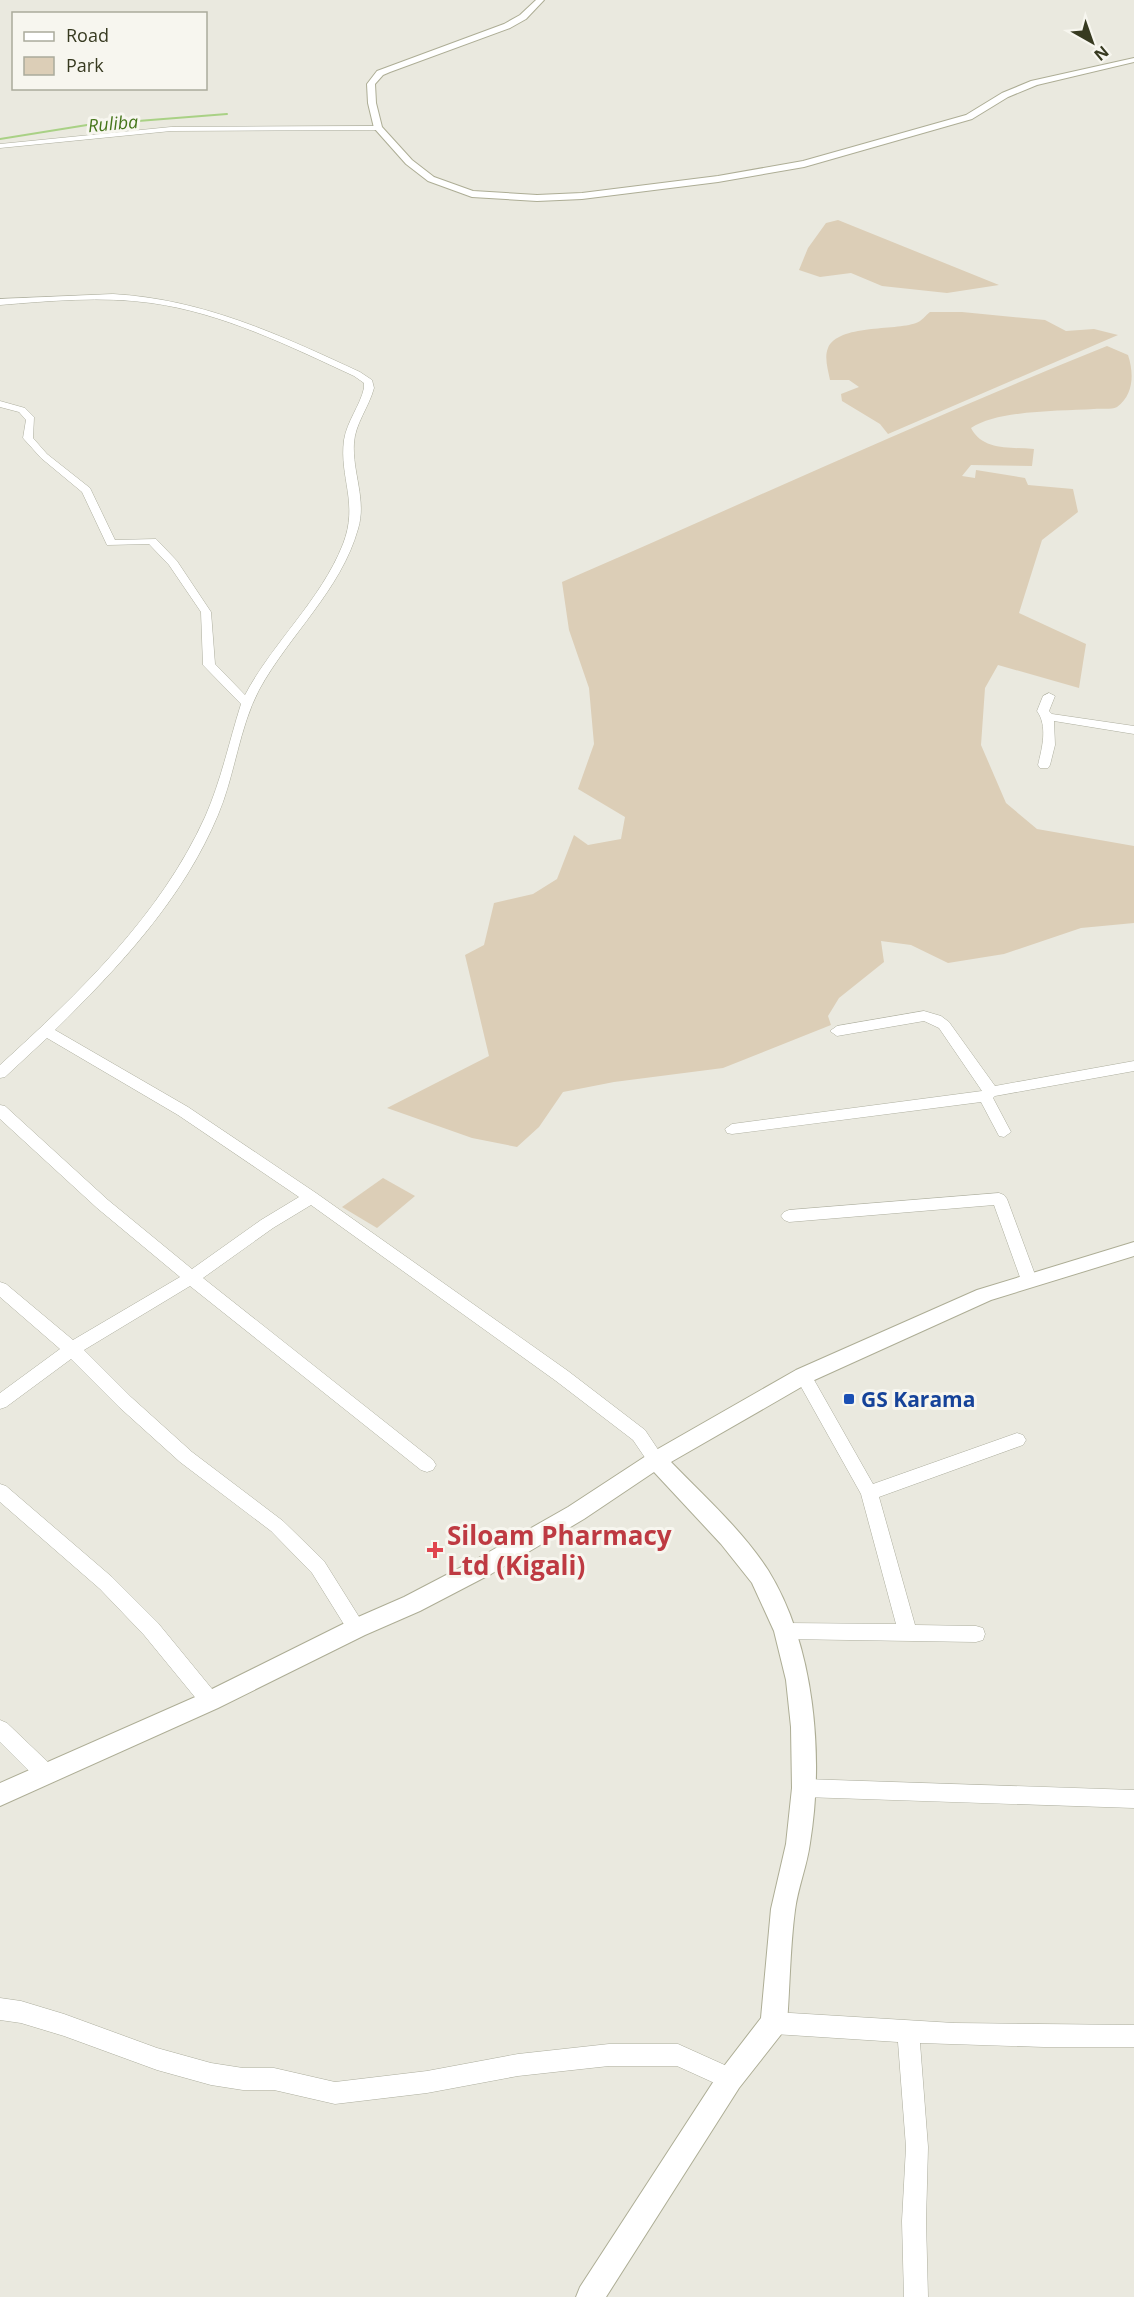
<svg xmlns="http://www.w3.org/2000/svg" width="1134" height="2297" viewBox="0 0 1134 2297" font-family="'Open Sans',sans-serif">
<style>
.green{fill:#dcceb7}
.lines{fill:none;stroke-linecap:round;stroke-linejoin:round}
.stream{stroke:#a9d185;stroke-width:2}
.minor-casing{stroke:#adae9e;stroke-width:1}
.secondary-casing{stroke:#adad95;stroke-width:2}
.minor{fill:#fff;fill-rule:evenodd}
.secondary{fill:#fff;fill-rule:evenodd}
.transit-dot{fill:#1a4fb4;stroke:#f7f6ef;stroke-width:2}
.health-dot{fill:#e0444e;stroke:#f7f6ef;stroke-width:2}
.labels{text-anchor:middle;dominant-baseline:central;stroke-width:6;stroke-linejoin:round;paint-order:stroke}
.far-water-label{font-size:18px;font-style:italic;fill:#45761a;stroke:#f7f6ef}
.transit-label{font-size:21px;font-weight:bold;fill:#164399;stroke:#f7f6ef;text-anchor:start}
.near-health-label{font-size:26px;font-weight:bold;fill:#be3a42;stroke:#f7f6ef;text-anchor:start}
</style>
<rect width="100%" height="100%" fill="#eae9df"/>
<g class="green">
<polygon points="838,220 999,285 947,293 882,286 851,273 820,277 799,270 808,248 826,223"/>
<path d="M 930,312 L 962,312 L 1045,320 L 1066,331 L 1094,329 L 1118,335 L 888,434 L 880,424 L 842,401 L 841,394 L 859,387 L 849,380 L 830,380 C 828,370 824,357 828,348 C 839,324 894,331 916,323 C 921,322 926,315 930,312 Z"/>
<path d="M 1107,346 L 1128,355 C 1134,373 1134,395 1117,407 C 1111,410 1101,408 1094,409 C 1060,411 998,410 971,428 C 983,451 1010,447 1034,449 L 1032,466 L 971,465 L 962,476 L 975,478 L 976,470 L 1025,478 L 1028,485 L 1073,489 L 1078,512 L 1042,540 L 1019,613 L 1086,644 L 1079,688 L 998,665 L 985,688 L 981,745 L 1006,803 L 1037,829 L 1134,846 L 1134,923 L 1081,928 L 1004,954 L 948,963 L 911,945 L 881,941 L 884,962 L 839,998 L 828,1016 L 831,1025 L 723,1068 L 614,1082 L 563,1092 L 539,1127 L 517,1147 L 472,1138 L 387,1108 L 489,1056 L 465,955 L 484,945 L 494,903 L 533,894 L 557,879 L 574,835 L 588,845 L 621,839 L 625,817 L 578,789 L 594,744 L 589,688 L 569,630 L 562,582 C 744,503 924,420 1107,346 Z"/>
<polygon points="383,1178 415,1196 377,1228 342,1207"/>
</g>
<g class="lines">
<polyline class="stream" points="0,139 87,125 227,114"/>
<g class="minor-casing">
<g id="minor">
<polygon points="378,126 381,130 171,131 0,148 0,144 171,127"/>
<path d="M 113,294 C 203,299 280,335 360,372 L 372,380 L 374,388 C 369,407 355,424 354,443 C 352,472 367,500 358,529 C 341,590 289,635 259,690 C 239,728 235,775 218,815 C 183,899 119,967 55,1030 L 188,1107 L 316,1193 L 568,1371 L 645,1430 L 665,1460 L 662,1465 L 656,1467 L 650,1465 L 633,1440 L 556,1381 L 311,1205 L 273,1228 L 203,1278 L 433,1460 L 436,1465 L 433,1470 L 427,1472 L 421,1470 L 190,1286 L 84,1350 L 131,1397 L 192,1452 L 283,1521 L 324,1561 L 366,1628 L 364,1634 L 357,1636 L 350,1634 L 312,1573 L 271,1531 L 180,1462 L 119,1407 L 71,1359 L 6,1407 L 0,1409 L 0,1393 L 60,1349 L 0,1297 L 0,1282 L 6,1284 L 73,1340 L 180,1277 L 97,1208 L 0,1119 L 0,1105 L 5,1106 L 108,1200 L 192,1269 L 261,1220 L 299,1197 L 178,1115 L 47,1038 L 5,1077 L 0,1078 L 0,1065 C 79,993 160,916 205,817 C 221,781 229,742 241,704 L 203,665 L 201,612 L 169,565 L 149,544 L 107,545 L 82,492 L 41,458 L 23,438 L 26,420 L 19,412 L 0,407 L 0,401 L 25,408 L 34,417 L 33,438 L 47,454 L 90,488 L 115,540 L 156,539 L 177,561 L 211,612 L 215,664 L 245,695 C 273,642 321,600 343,544 C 359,503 339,478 344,440 C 347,421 360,406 364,388 L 364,383 L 354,376 C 289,346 223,313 151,303 C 101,296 50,301 0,305 L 0,299 Z"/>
<path d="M 1049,693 L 1055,696 L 1049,711 L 1052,714 L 1134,726 L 1134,734 L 1054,721 L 1055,745 L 1050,765 L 1048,768 L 1040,768 L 1038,765 C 1042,748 1048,726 1037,711 L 1043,696 Z"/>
<polygon points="924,1011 941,1016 949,1022 995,1086 1134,1061 1134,1071 995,1096 993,1098 1011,1132 1004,1137 999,1136 981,1102 732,1134 727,1133 725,1129 732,1124 982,1091 939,1028 924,1021 837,1036 830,1031 837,1026"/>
<polygon points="999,1193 1004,1195 1007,1199 1037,1280 1035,1284 1023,1284 1021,1280 994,1205 789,1222 784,1220 781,1216 784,1212 789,1210"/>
<polygon points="803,1369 809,1371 873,1484 1017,1433 1023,1435 1026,1440 1023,1445 879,1497 915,1625 976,1626 983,1628 985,1634 983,1640 976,1642 785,1639 778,1637 776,1631 778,1625 785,1623 896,1624 861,1494 795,1376 797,1371"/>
<polygon points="0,1484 6,1486 112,1577 158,1623 217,1695 220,1701 217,1707 210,1710 203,1707 144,1635 100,1589 0,1502"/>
<polygon points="0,1720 7,1723 52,1766 55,1773 52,1780 45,1782 38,1780 0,1742"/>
<polygon points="804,1779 1134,1790 1134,1808 804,1797 797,1795 794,1788 797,1781"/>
<polygon points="0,1998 21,2001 64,2014 157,2048 211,2063 243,2068 274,2068 335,2082 427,2071 518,2054 609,2044 678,2044 738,2071 741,2079 738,2087 730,2090 677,2066 609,2066 518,2076 427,2093 335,2104 274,2090 243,2090 211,2085 157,2070 64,2036 21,2023 0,2020"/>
<polygon points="774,2012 954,2023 1134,2025 1134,2047 1044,2047 920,2043 928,2147 926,2221 928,2297 904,2297 902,2221 906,2147 898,2042 774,2034 766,2031 763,2023 766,2015"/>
</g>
</g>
<g class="secondary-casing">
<g id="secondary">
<polygon points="536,0 544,0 526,19 510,28 390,72 383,75 375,84 376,103 382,127 412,160 434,177 473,191 537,195 582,193 718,176 803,161 966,115 1002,93 1031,81 1134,58 1134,62 1037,85 1008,97 972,119 804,167 718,182 582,199 537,201 472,197 428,181 406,164 374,128 368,103 367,84 377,71 504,24 520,15"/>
<path d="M 1134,1242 L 1134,1256 L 991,1300 L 810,1382 L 671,1462 C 704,1496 742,1530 768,1570 C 815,1646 824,1756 810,1843 C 807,1866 798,1887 795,1910 C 790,1947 790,1985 787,2023 L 783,2032 L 739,2088 L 606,2297 L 576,2297 L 580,2287 L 721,2070 L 761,2018 L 771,1909 L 786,1844 L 792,1788 L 791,1727 L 786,1680 L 774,1631 L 752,1583 L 721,1544 L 654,1472 L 584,1519 L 491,1574 L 420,1611 L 365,1635 L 218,1708 L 0,1806 L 0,1783 L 202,1694 L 349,1621 L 404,1597 L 475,1560 L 568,1507 L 649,1454 L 796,1370 L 977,1290 Z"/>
</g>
</g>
<use href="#minor" class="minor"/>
<use href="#secondary" class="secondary"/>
</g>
<rect class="transit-dot" x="843" y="1393" width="12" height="12" rx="3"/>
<path class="health-dot" d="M432 1541h6v6h6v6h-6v6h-6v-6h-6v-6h6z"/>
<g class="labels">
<g class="far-water-label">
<text transform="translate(113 123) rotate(-5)">Ruliba</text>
</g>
<g class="transit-label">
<text x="861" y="1399">GS Karama</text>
</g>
<g class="near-health-label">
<text x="447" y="1535">Siloam Pharmacy<tspan x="447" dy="30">Ltd (Kigali)</tspan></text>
</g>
</g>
<rect x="12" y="12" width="195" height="78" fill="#f7f6ef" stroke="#aaab9c" stroke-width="1.5"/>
<rect x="24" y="32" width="30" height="9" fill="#ffffff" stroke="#aaab9c" stroke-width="1.5"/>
<text x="66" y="42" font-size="18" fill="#373a20">Road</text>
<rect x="24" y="57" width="30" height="18" fill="#dcceb7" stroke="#aaab9c" stroke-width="1.5"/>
<text x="66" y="72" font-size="18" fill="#373a20">Park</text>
<g transform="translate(1092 42) rotate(140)" stroke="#f7f6ef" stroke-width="4.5" paint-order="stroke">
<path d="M0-4.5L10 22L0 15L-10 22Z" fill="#373a20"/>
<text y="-9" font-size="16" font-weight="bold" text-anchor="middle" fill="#373a20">N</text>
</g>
</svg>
